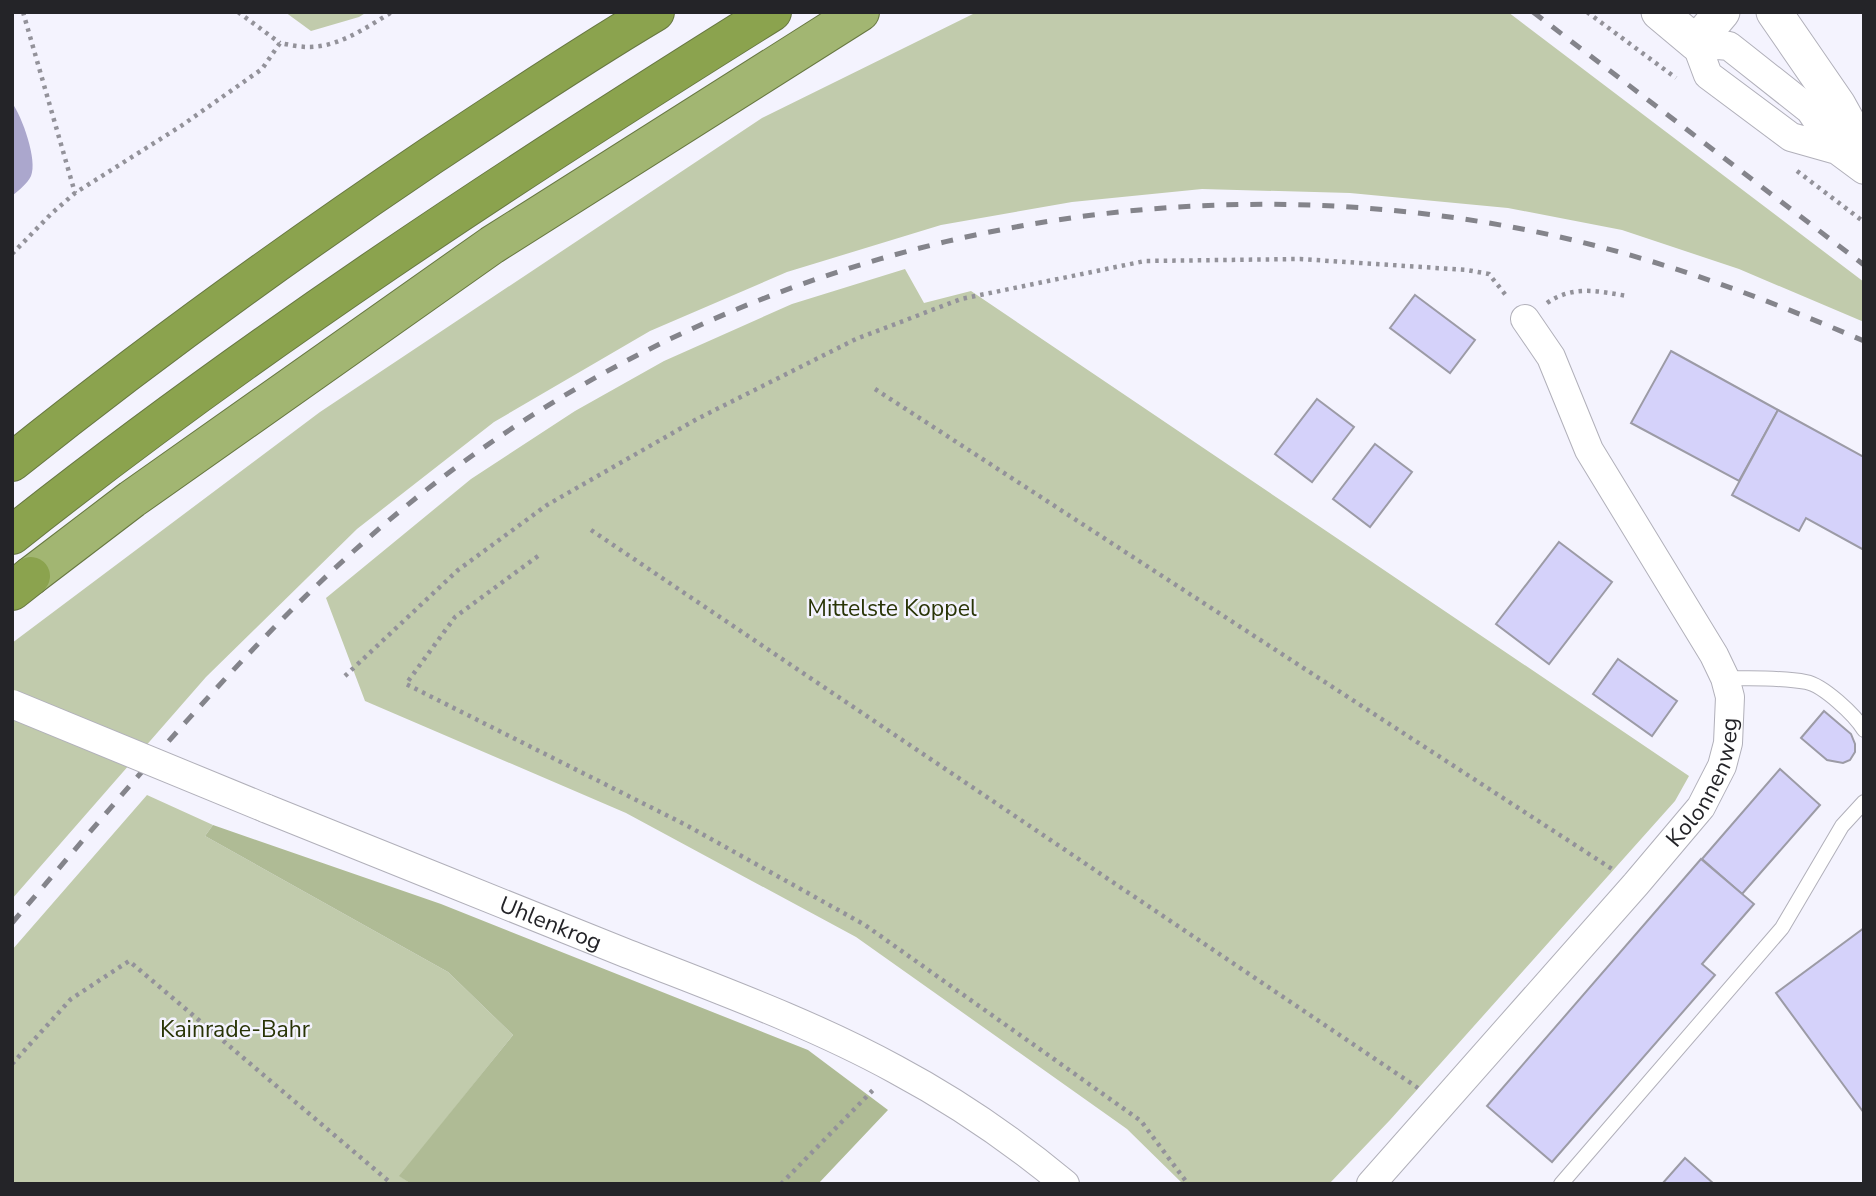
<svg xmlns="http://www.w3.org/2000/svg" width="1876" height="1196" viewBox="0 0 1876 1196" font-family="'Nunito Sans',sans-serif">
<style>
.green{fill:#c1cbac}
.forest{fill:#afbb95}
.water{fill:#aba7cd}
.building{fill:#d5d2fa;stroke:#9c9ba6;stroke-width:2}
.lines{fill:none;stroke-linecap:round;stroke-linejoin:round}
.service-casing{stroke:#b1b0ba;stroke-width:16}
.minor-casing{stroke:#b1b0ba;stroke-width:30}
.tertiary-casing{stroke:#b1b0ba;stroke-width:37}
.trunk-casing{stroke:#677741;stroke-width:40}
.motorway-casing{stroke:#677741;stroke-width:40}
.path{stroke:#93929a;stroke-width:4.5;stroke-dasharray:3.5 5;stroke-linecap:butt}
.service{stroke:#fff;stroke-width:14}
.minor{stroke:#fff;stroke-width:28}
.tertiary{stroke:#fff;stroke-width:35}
.trunk{stroke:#a2b672;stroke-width:38}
.motorway{stroke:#8ba34e;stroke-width:38}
.rail{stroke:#84848b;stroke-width:5;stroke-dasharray:12 12;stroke-linecap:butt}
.minor-bridge-casing{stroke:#b1b0ba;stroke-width:30;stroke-linecap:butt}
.minor-bridge{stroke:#fff;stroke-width:28}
.labels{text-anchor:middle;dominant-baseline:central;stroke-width:5;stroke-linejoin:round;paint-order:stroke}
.park-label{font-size:23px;fill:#293406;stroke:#f4f3fe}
.street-label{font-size:23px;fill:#242428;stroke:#f4f3fe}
</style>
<rect width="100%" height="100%" fill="#f4f3fe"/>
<g class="green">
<polygon points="285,12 367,12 359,17 311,31"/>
<polygon points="977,12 1508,12 1864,282 1864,322 1739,269 1622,230 1508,208 1350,193 1202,189 1072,202 941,225 787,272 650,331 494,422 357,529 206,677 12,899 12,643 320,412 762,118"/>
<polygon points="905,269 924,303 971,291 1689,776 1675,801 1390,1120 1329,1184 1183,1184 1127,1129 856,937 626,813 365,701 326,598 471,479 575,411 664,361 792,304"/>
<polygon points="147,795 213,825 205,836 448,972 513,1035 400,1176 411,1184 12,1184 12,950"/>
</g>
<polygon class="forest" points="213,825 441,904 808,1050 888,1110 818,1184 411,1184 399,1176 513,1035 448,972 205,836"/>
<path class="water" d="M 12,103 C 22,116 38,161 31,176 C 27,184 19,190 12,196 Z"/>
<g class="building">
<polygon points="1415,295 1475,340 1450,373 1390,328"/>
<polygon points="1671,351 1778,410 1739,481 1631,423"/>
<polygon points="1317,399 1354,427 1312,482 1275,454"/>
<polygon points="1778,410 1864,457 1864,550 1806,518 1799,531 1732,495"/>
<polygon points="1375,444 1412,472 1370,527 1333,499"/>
<polygon points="1559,542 1612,582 1549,664 1496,624"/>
<polygon points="1618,659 1677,701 1652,736 1593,694"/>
<polygon points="1824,711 1851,734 1855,744 1855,752 1850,760 1843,763 1827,760 1801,738"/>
<polygon points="1780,769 1820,805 1742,894 1702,859"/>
<polygon points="1701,859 1754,904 1702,964 1715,975 1552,1162 1487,1106"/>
<polygon points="1864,928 1864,1113 1776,993"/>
<polygon points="1685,1158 1714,1184 1662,1184"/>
</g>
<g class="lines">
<g class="service-casing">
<g id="service">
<path d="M 1725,678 C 1751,679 1780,677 1806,682 C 1823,685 1855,715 1864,730"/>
<polyline points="1561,1184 1782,928 1842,826 1864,802"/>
</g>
</g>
<g class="minor-casing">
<g id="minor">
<polyline points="1837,150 1791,137 1708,75 1696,43 1729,46 1743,57 1810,110 1837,150 1864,170"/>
<path id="s1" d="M 265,808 C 384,856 504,904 623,952 C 714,988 809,1022 895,1069 C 955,1101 1012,1140 1065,1184"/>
<path id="s2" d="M 1371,1184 L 1636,884 L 1701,807 L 1722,766 L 1728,743 L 1730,697 L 1725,678 L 1714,655 L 1589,450 L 1551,357 L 1525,319"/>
</g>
</g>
<g class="tertiary-casing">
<g id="tertiary">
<polyline points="1659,12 1696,43 1722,12"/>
<polyline points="1774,12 1838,105 1864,152"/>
</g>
</g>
<g class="trunk-casing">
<polyline id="trunk" points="31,576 132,499 492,245 860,12"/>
</g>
<g class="motorway-casing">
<g id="motorway">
<path d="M 12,462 C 148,353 288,252 432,155 C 506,106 579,57 655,12"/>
<path d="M 12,535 C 253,344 511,175 772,12"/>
<polyline points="12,591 31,576"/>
</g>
</g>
<g class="path">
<polyline points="23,12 75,193"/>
<polyline points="238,12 280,43"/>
<polyline points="1587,12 1676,78"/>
<polyline points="1797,171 1864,222"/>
<path d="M 12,254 L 51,214 L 75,193 L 181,126 L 262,69 L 280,43 C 290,45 300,47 309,47 C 339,47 367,27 392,12"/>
<path d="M 1547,303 C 1573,285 1598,291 1627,296"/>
<polyline points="875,389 1612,869"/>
<polyline points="591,530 1418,1088"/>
<polyline points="538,556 455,617 406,684 686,825 865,925 1141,1121 1188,1184"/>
<polyline points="345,676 458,570 547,505 697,419 856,339 961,299 1145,261 1300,259 1467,270 1489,274 1508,298"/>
<polyline points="12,1064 71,999 129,961 392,1184"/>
<polyline points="781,1184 874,1089"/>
</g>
<use href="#service" class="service"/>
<use href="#minor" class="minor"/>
<use href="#tertiary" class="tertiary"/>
<use href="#trunk" class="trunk"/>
<use href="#motorway" class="motorway"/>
<g class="rail">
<polyline points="1533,12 1864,265"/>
<path d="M 12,923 C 138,777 265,619 416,498 C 732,246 1156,149 1551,235 C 1660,259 1762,297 1864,341"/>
</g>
<g class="minor-bridge-casing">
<polyline id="minor-bridge" points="12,704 265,808"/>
</g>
<use href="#minor-bridge" class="minor-bridge"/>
</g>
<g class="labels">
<g class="park-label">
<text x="892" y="608">Mittelste Koppel</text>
<text x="235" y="1029">Kainrade-Bahr</text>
</g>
<g class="street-label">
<text stroke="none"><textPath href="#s2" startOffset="525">Kolonnenweg</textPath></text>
<text stroke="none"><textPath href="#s1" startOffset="308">Uhlenkrog</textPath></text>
</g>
</g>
<rect width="1876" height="1196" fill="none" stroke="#242428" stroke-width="28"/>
</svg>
